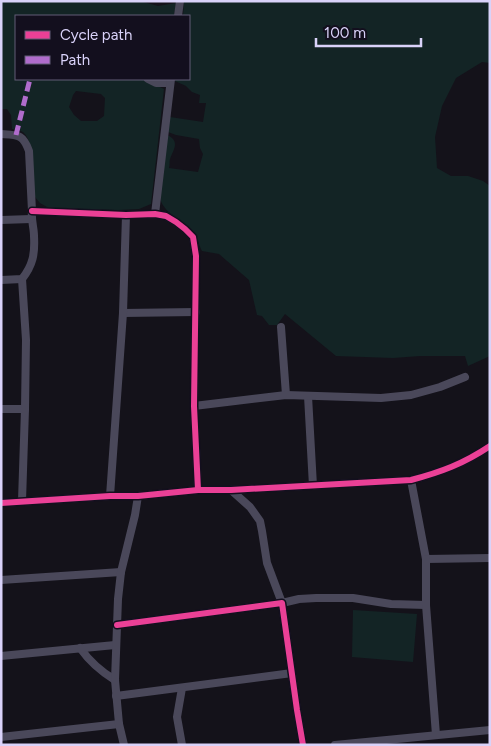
<svg xmlns="http://www.w3.org/2000/svg" width="491" height="746" viewBox="0 0 491 746" font-family="Figtree,sans-serif">
<style>
.green{fill:#132425;fill-rule:evenodd}
.lines{fill:none;stroke-linecap:round;stroke-linejoin:round}
.minor{stroke:#4a485a;stroke-width:8}
.quiet{stroke:#b06ccc;stroke-width:5;stroke-dasharray:10 5;stroke-linecap:butt}
.cycleway-casing{stroke:#130f1e;stroke-width:9}
.cycleway{stroke:#ea4096;stroke-width:6}
</style>
<rect width="100%" height="100%" fill="#14121a"/>
<g class="green">
<path d="M 1,1 L 140,1 L 158,6 L 176,3 L 174,16 L 16,16 L 16,79 L 143,79 L 164,89 L 151,204 L 139,209 L 118,210 L 49,208 L 40,203 L 35,197 L 28,139 C 24,131 21,130 12,129 L 11,115 L 7,109 L 1,109 ZM 76,91 L 101,94 L 105,98 L 104,116 L 97,121 L 81,121 L 74,115 L 69,107 L 73,95 Z"/>
<path d="M 184,1 L 490,1 L 490,63 L 482,62 L 456,78 L 442,106 L 435,137 L 437,168 L 451,176 L 468,176 L 483,181 L 490,186 L 490,356 L 468,366 L 465,356 L 420,356 L 393,358 L 336,356 L 285,314 L 277,325 L 269,325 L 262,316 L 257,315 L 249,280 L 219,254 L 202,251 C 198,244 198,236 192,230 C 182,219 162,213 160,197 L 167,135 C 181,141 173,150 170,159 C 169,162 170,165 169,168 L 198,172 L 203,154 L 200,148 L 199,139 L 176,135 L 168,132 L 170,117 L 203,122 L 206,103 L 199,103 L 200,95 L 192,92 L 186,86 L 175,81 L 175,79 L 189,79 L 189,16 L 183,16 Z"/>
<polygon points="353,610 417,614 413,662 352,657"/>
</g>
<g class="lines">
<g class="minor">
<polyline points="178,16 180,1"/>
<polyline points="148,79 156,83 170,83"/>
<path d="M 1,134 C 18,135 23,134 29,151 L 32,211 C 31,220 34,228 34,236 C 35,254 33,265 22,279 L 1,280"/>
<polyline points="32,211 126,215 155,214 166,216 176,222 185,229 193,237 196,256 194,406 198,490"/>
<polyline points="155,214 171,79"/>
<polyline points="1,220 31,219"/>
<polyline points="123,313 196,312"/>
<polyline points="281,327 286,395"/>
<polyline points="308,396 313,486"/>
<polyline points="194,406 286,395 381,398 411,395 440,387 465,377"/>
<polyline points="1,409 25,409"/>
<polyline points="411,480 426,559 490,558"/>
<polyline points="231,490 250,507 260,521 262,531 267,563 282,603 299,599 316,598 353,598 391,604 426,605"/>
<polyline points="110,496 123,313 126,215"/>
<polyline points="22,501 25,409 26,340 22,279"/>
<path d="M 1,503 L 110,496 L 138,496 L 198,490 L 231,490 L 411,480 C 441,472 463,464 490,446"/>
<polyline points="426,559 426,605 436,735"/>
<polyline points="1,580 121,572"/>
<polyline points="117,625 282,603 297,710 303,745"/>
<path d="M 80,648 C 90,662 100,671 115,680"/>
<polyline points="1,656 115,645"/>
<polyline points="116,696 292,673"/>
<polyline points="1,737 119,724"/>
<polyline points="124,745 119,724 115,680 118,599 121,572 135,515 138,496"/>
<polyline points="182,745 177,717 182,688"/>
<polyline points="335,745 490,730"/>
</g>
<polyline class="quiet" points="16,135 30,79"/>
<g class="cycleway-casing">
<g id="cycleway">
<polyline points="32,211 126,215 155,214 166,216 176,222 185,229 193,237 196,256 194,406 198,490"/>
<path d="M 1,503 L 110,496 L 138,496 L 198,490 L 231,490 L 411,480 C 441,472 463,464 490,446"/>
<polyline points="117,625 282,603 297,710 303,745"/>
</g>
</g>
<use href="#cycleway" class="cycleway"/>
</g>
<rect width="491" height="746" fill="none" stroke="#d9d2f9" stroke-width="5"/>
<rect x="15" y="15" width="175" height="65" fill="#130f1e" stroke="#625d76"/>
<rect x="25" y="31" width="25" height="8" fill="#ea4096" stroke="#625d76"/>
<text x="60" y="40" font-size="15" fill="#d9d2f9">Cycle path</text>
<rect x="25" y="56" width="25" height="8" fill="#b06ccc" stroke="#625d76"/>
<text x="60" y="65" font-size="15" fill="#d9d2f9">Path</text>
<path d="M316 38v8h105v-8" fill="none" stroke="#d9d2f9" stroke-width="2.5"/>
<text x="324" y="38" font-size="15" fill="#d9d2f9" stroke="#130f1e" stroke-width="4" paint-order="stroke">100 m</text>
</svg>
